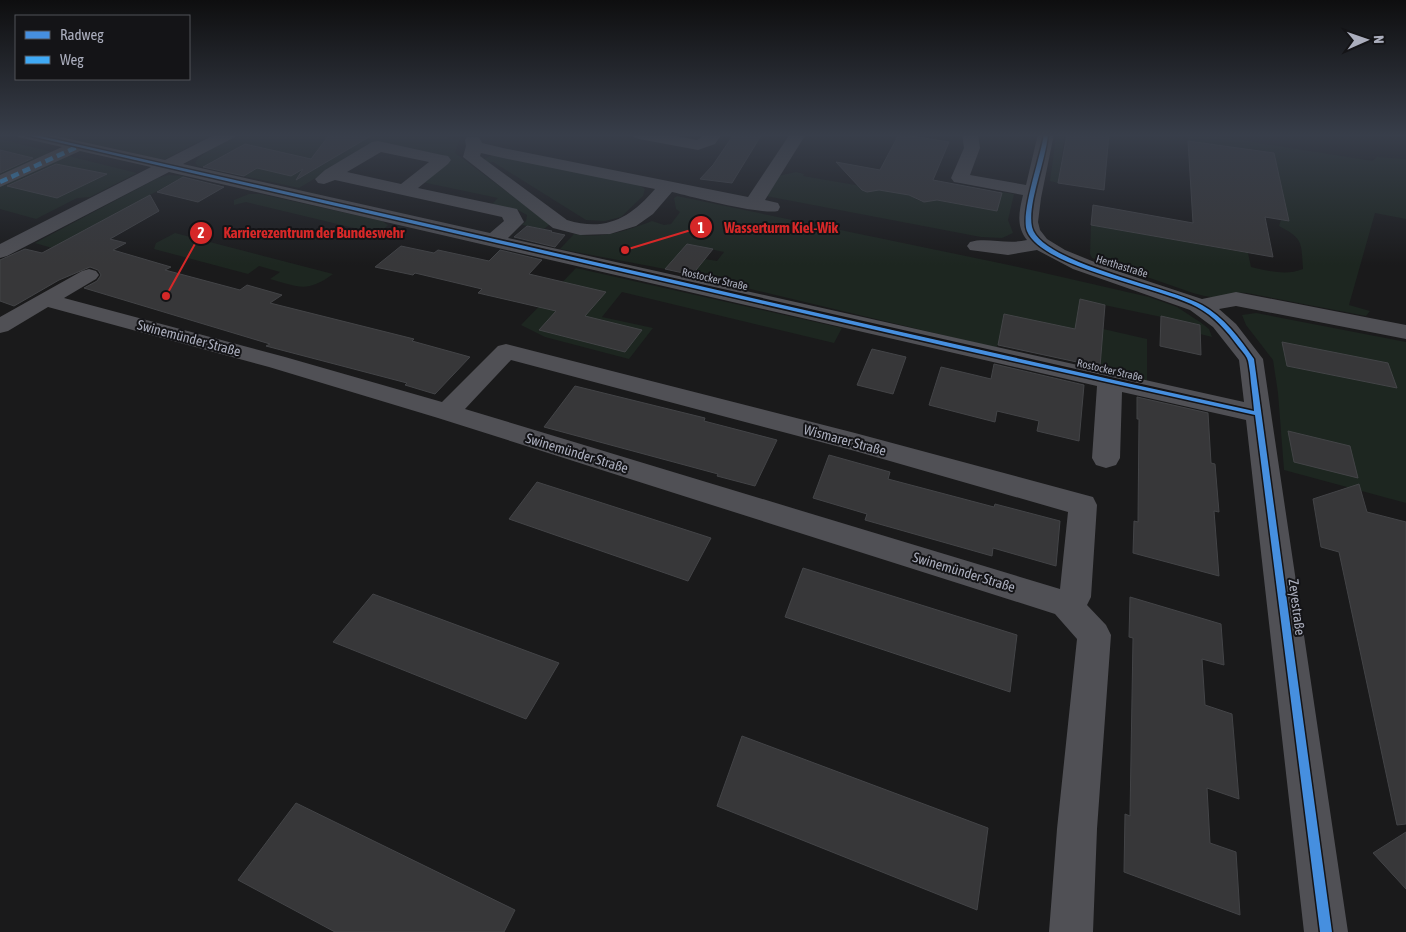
<svg xmlns="http://www.w3.org/2000/svg" width="1406" height="932" viewBox="0 0 1406 932" font-family="'Asap Condensed',sans-serif">
<style>
.green{fill:#1d2620}
.building{fill:#373739;stroke:#434447}
.lines{fill:none;stroke-linecap:round;stroke-linejoin:round}
.minor{fill:#505055;fill-rule:evenodd}
.quiet{stroke:#3fa9f5;stroke-width:4.5;stroke-dasharray:8 4.5;stroke-linecap:butt}
.cycleway-casing{stroke:#141417;stroke-width:3}
.cycleway{fill:#468fdf;fill-rule:evenodd}
.labels{text-anchor:middle;dominant-baseline:central;stroke-width:4;stroke-linejoin:round;paint-order:stroke}
.far-street-label{font-size:11px;fill:#abaebd;stroke:#141417}
.street-label{font-size:14px;fill:#abaebd;stroke:#141417}
.leader{fill:none;stroke:#d62828;stroke-width:2}
.callout-dot{fill:#d62828;stroke:#141417;stroke-width:2}
.mark-label{font-size:15px;text-anchor:middle;font-weight:bold;fill:#fff}
.callout-label{font-size:15px;text-anchor:middle;font-weight:bold;fill:#d62828;stroke:#141417;stroke-width:4;stroke-linejoin:round;paint-order:stroke}
</style>
<rect width="100%" height="100%" fill="#1a1a1b"/>
<g class="green">
<polygon points="49,134 213,134 164,160"/>
<path d="M 242,134 L 450,134 L 448,139 L 460,139 L 455,153 L 550,224 L 544,229 L 522,225 L 526,221 L 527,215 L 518,210 L 491,205 L 498,198 L 422,182 L 451,159 L 377,141 L 299,188 L 198,166 L 195,163 C 201,151 230,141 242,134 Z"/>
<polygon points="1054,134 1065,134 1058,183 1050,181 1056,137"/>
<path d="M 1177,134 L 1202,134 L 1373,161 L 1377,157 L 1406,159 L 1406,219 L 1375,213 L 1349,305 L 1370,311 L 1366,316 L 1247,293 C 1235,292 1233,295 1222,297 C 1213,299 1202,295 1193,293 L 1092,258 L 1090,254 L 1091,225 L 1248,253 L 1251,267 C 1269,271 1286,276 1303,269 C 1301,243 1304,239 1279,226 L 1281,220 L 1289,221 L 1274,153 L 1188,141 L 1188,136 Z"/>
<polygon points="0,139 137,173 90,197 77,198 36,219 0,209"/>
<polygon points="492,155 636,183 645,189 643,196 621,217 605,221 586,220 493,162 484,164 483,160"/>
<polygon points="796,172 804,174 803,176 861,186 867,192 877,189 915,196 915,199 924,202 935,200 997,211 1002,192 1014,194 1008,220 1013,233 1002,238 981,237 766,196 778,176"/>
<polygon points="169,175 185,176 52,248 35,243 158,178"/>
<polygon points="249,194 260,194 382,221 388,225 379,234 246,202 234,205 234,200"/>
<path d="M 677,196 L 1009,265 L 1149,297 L 1177,307 L 1200,322 L 1209,329 L 1212,337 L 1200,334 L 1200,325 L 1080,300 L 1077,323 L 1147,339 L 1147,384 L 1100,373 L 1102,341 L 1071,334 L 1005,314 L 997,348 L 692,275 L 705,259 L 717,261 L 724,252 L 687,244 L 665,269 L 560,249 L 574,234 C 603,239 626,231 652,221 L 664,225 L 671,224 L 680,212 L 676,209 L 674,198 Z"/>
<path d="M 175,233 L 333,274 C 307,293 299,287 270,279 L 280,272 L 259,266 L 248,274 L 154,249 L 156,243 Z"/>
<polygon points="576,268 842,328 834,343 622,292 602,317 653,328 629,359 545,337 521,325"/>
<polygon points="1256,313 1406,342 1406,503 1284,470 1278,393 1273,360 1246,325 1242,315"/>
</g>
<g class="building">
<polygon points="330,134 374,134 296,180 303,169 291,176 257,168 244,176 203,167 245,144 311,159"/>
<polygon points="734,134 762,134 732,183 700,179 713,165"/>
<polygon points="899,134 949,142 933,180 1002,193 997,211 937,200 924,202 909,195 879,190 867,192 862,190 836,162 880,170"/>
<polygon points="1067,134 1109,134 1104,190 1058,183"/>
<polygon points="1188,141 1274,153 1289,221 1265,217 1273,257 1091,225 1093,205 1193,223"/>
<polygon points="0,150 33,158 0,173"/>
<polygon points="56,164 107,174 57,198 7,186"/>
<polygon points="183,177 224,187 198,202 157,192"/>
<polygon points="150,195 159,211 110,239 126,243 113,250 171,267 165,270 240,290 247,285 282,295 270,303 414,339 412,341 470,357 435,394 405,385 407,383 266,346 270,344 84,288 97,281 101,275 98,270 90,267 59,280 14,306 0,301 0,260 25,249 42,253"/>
<polygon points="527,226 552,231 551,232 565,235 555,247 514,237"/>
<polygon points="687,244 713,249 692,275 665,269"/>
<polygon points="401,246 434,253 438,250 489,261 500,250 542,260 529,274 606,292 585,316 642,330 625,352 539,330 556,311 478,293 482,289 415,273 413,275 375,267"/>
<polygon points="1080,299 1105,305 1100,367 998,345 1004,314 1075,329"/>
<polygon points="1161,316 1200,325 1201,355 1160,346"/>
<polygon points="1282,342 1388,363 1397,388 1287,366"/>
<polygon points="872,349 906,357 893,394 857,385"/>
<polygon points="994,364 1084,385 1079,441 1037,431 1039,421 997,411 995,422 929,405 941,367 991,379"/>
<polygon points="575,386 705,418 704,421 777,440 755,486 717,476 718,474 544,427"/>
<polygon points="1137,397 1208,413 1211,463 1215,464 1219,512 1214,511 1219,576 1133,553 1134,521 1138,522 1139,419 1137,419"/>
<polygon points="1288,431 1350,446 1358,478 1294,462"/>
<polygon points="829,455 890,472 888,479 994,507 995,504 1060,521 1056,566 993,548 992,556 865,520 867,514 813,498"/>
<polygon points="537,482 680,528 711,538 688,581 509,519"/>
<polygon points="1359,484 1367,512 1406,522 1406,824 1397,825 1339,552 1321,547 1313,499"/>
<polygon points="803,568 1017,635 1010,692 785,617"/>
<polygon points="373,594 559,663 526,719 333,642"/>
<polygon points="1130,597 1221,624 1224,665 1202,659 1205,705 1232,714 1239,799 1207,788 1210,843 1236,852 1240,915 1124,872 1125,814 1130,816 1133,638 1129,637"/>
<polygon points="742,736 988,828 977,910 717,806"/>
<polygon points="296,803 515,910 504,932 335,932 238,880"/>
<polygon points="1406,832 1406,889 1373,853"/>
</g>
<g class="lines">
<g class="minor">
<path d="M 16,134 L 47,134 L 165,160 L 216,134 L 237,134 L 235,137 L 183,164 L 490,233 L 504,221 L 502,217 L 335,180 L 324,184 L 318,183 L 315,179 L 325,170 L 372,142 L 378,141 L 442,155 L 448,156 L 451,160 L 448,164 L 418,188 L 517,209 L 524,222 L 508,238 L 1244,402 L 1239,360 L 1213,327 L 1190,310 L 1073,269 L 1037,250 L 1008,255 L 970,250 L 967,246 L 970,242 C 987,237 1007,245 1027,240 C 1016,226 1019,212 1023,195 L 960,183 L 954,182 L 951,178 L 964,148 L 962,134 L 978,134 L 980,148 L 970,175 L 1026,185 L 1038,134 L 1054,134 L 1041,198 L 1038,222 L 1040,230 L 1047,239 L 1065,250 L 1114,270 L 1202,299 L 1236,292 L 1406,325 L 1406,339 L 1236,306 L 1219,309 L 1236,324 L 1263,359 L 1348,932 L 1304,932 L 1246,420 L 1122,392 L 1120,458 L 1116,465 L 1106,468 L 1096,465 L 1092,458 L 1097,386 L 169,172 L 7,256 L 0,258 L 0,244 L 151,167 L 80,151 L 0,187 L 0,175 L 62,147 L 18,137 ZM 381,152 L 429,162 L 401,184 L 347,172 Z"/>
<polygon points="631,134 666,134 697,140 706,134 722,134 715,144 698,150 639,139 633,137"/>
<path d="M 790,134 L 806,134 L 765,200 L 778,203 L 780,207 L 778,211 C 761,215 693,197 672,192 L 653,214 L 636,226 L 610,234 L 580,235 L 553,228 L 463,157 L 466,146 L 465,140 L 467,137 L 479,137 L 482,143 L 503,148 L 748,197 ZM 481,153 L 503,158 L 655,189 C 630,218 606,232 567,220 L 480,156 Z"/>
<path d="M 89,269 L 96,271 L 99,275 L 96,279 L 64,298 L 285,357 L 442,402 L 498,346 L 506,344 L 855,433 L 1093,497 L 1097,505 L 1091,597 L 1087,605 L 1106,625 L 1111,635 L 1097,829 L 1093,932 L 1049,932 L 1057,829 L 1077,639 L 1055,614 L 438,418 L 269,367 L 48,307 L 8,331 L 0,333 L 0,317 L 82,271 ZM 511,360 L 855,451 L 1068,512 L 1060,589 L 465,409 Z"/>
</g>
<polyline class="quiet" points="0,182 77,147"/>
<g class="cycleway-casing">
<path id="cycleway" d="M 22,134 L 31,134 C 439,225 846,321 1254,411 C 1253,398 1251,386 1250,373 C 1249,368 1249,362 1247,358 C 1245,354 1241,350 1238,346 C 1227,331 1214,316 1197,307 C 1161,287 1042,268 1027,231 C 1020,213 1041,156 1044,134 L 1048,134 C 1046,161 1027,204 1032,227 C 1040,263 1170,287 1202,305 C 1224,317 1240,339 1254,359 L 1332,932 L 1320,932 L 1255,415 L 950,347 Z"/>
</g>
<use href="#cycleway" class="cycleway"/>
</g>
<linearGradient id="sky" x2="0" y2="1"><stop stop-color="#0e0e0f"/><stop offset="0.51" stop-color="#383e4a"/><stop offset="1" stop-color="#383e4a" stop-opacity="0"/></linearGradient>
<rect width="1406" height="265" fill="url(#sky)"/>
<g class="labels">
<g class="far-street-label">
<text transform="translate(1122 266) rotate(17)">Herthastraße</text>
<text transform="translate(715 279) rotate(13)">Rostocker Straße</text>
<text transform="translate(1110 370) rotate(13)">Rostocker Straße</text>
</g>
<g class="street-label">
<text transform="translate(189 338) rotate(15)">Swinemünder Straße</text>
<text transform="translate(845 440) rotate(15)">Wismarer Straße</text>
<text transform="translate(577 453) rotate(17)">Swinemünder Straße</text>
<text transform="translate(964 572) rotate(17)">Swinemünder Straße</text>
<text transform="translate(1297 607) rotate(83)">Zeyestraße</text>
</g>
</g>
<path class="leader" d="M625 250L701 227M166 296L201 233"/>
<g class="callout-dot">
<circle cx="625" cy="250" r="5"/>
<circle cx="166" cy="296" r="5"/>
<circle cx="701" cy="227" r="12"/>
<circle cx="201" cy="233" r="12"/>
</g>
<g class="mark-label">
<text x="701" y="233">1</text>
<text x="201" y="238">2</text>
</g>
<g class="callout-label">
<text x="781" y="233">Wasserturm Kiel-Wik</text>
<text x="314" y="238">Karrierezentrum der Bundeswehr</text>
</g>
<rect x="15" y="15" width="175" height="65" fill="#141417" stroke="#505259"/>
<rect x="25" y="31" width="25" height="8" fill="#468fdf" stroke="#505259"/>
<text x="60" y="40" font-size="15" fill="#abaebd">Radweg</text>
<rect x="25" y="56" width="25" height="8" fill="#3fa9f5" stroke="#505259"/>
<text x="60" y="65" font-size="15" fill="#abaebd">Weg</text>
<g transform="translate(1366 40) rotate(88)" stroke="#141417" stroke-width="4" paint-order="stroke">
<path d="M0-4L9 19L0 12L-9 19Z" fill="#abaebd"/>
<text y="-8" font-size="14" font-weight="bold" text-anchor="middle" fill="#abaebd">N</text>
</g>
</svg>
